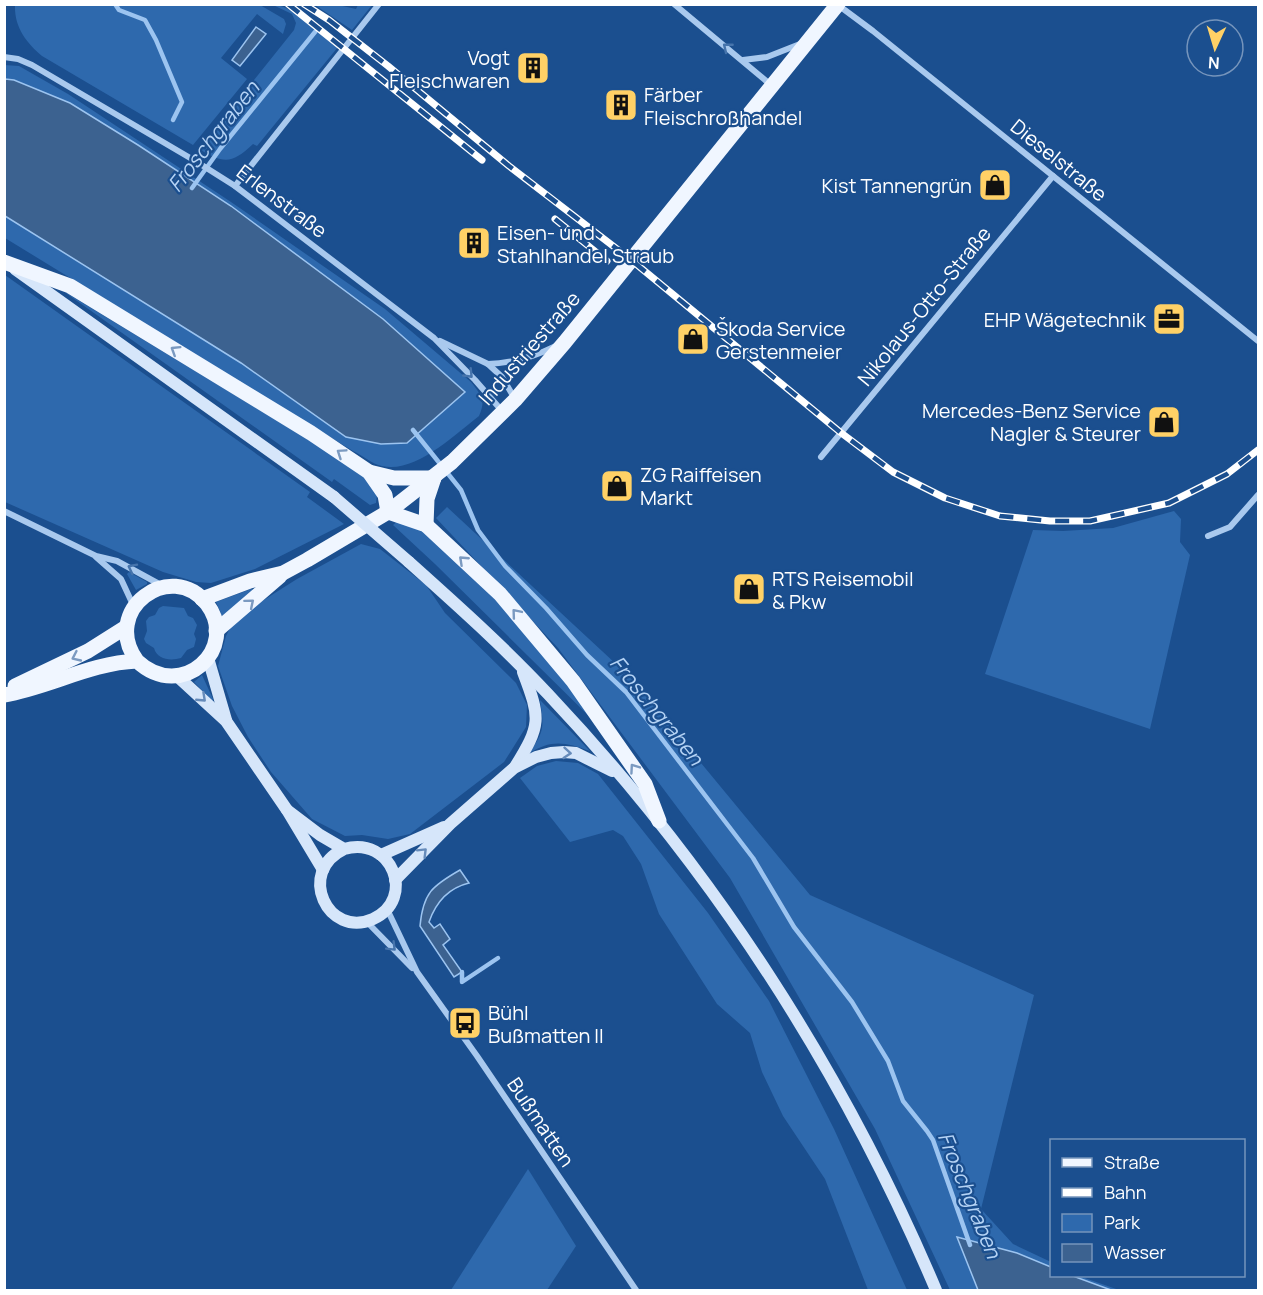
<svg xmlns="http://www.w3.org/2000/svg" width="1263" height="1295" viewBox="0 0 1263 1295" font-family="Manrope,sans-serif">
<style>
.green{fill:#2e69ad}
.water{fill:#3c6290;stroke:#9cc4f0;stroke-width:1.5}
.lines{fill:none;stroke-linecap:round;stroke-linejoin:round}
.stream{stroke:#9cc4f0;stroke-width:4.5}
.minor{stroke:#a9c9ee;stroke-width:6}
.secondary{stroke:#d6e6fa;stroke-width:12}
.primary{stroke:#f0f6ff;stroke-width:15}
.rail-casing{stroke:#fff;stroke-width:7}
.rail{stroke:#1b4f8f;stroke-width:4.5;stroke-dasharray:14;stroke-linecap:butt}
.secondary-bridge{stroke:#d6e6fa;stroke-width:12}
.oneway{stroke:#4674ac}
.oneway2{stroke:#7b9ac1}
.oneway3{stroke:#668bba}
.labels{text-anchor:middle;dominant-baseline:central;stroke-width:4.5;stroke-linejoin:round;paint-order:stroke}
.poi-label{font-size:20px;fill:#fff;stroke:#1b4f8f;text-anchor:start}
.street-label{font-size:20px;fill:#fff;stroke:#1b4f8f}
.water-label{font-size:21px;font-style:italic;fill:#b5d3f5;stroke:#1b4f8f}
</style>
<rect width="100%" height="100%" fill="#1b4f8f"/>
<g class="green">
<path d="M 15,4 L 260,5 L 284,19 L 286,24 L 283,34 L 257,14 L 221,58 L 247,79 L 193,145 L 42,56 C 26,42 14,27 15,4 Z"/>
<path d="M 273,5 C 292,4 322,35 338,47 L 257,146 L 253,144 C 232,164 224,164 199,149 L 294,30 L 296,23 L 292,14 Z"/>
<polygon points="315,5 338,5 356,9 358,5 372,5 352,30"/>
<path d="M 4,65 L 19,66 L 68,94 L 231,202 L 385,309 L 471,382 C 482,396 486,400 479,416 C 454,435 415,474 382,466 C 372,464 362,455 353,451 L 5,238 Z"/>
<polygon points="5,275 310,492 307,497 344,524 255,569 211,583 196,582 163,572 5,502"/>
<polygon points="63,291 365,474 377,495 376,503 370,505 334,479 332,482"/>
<polygon points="447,507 630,677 810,895 1034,995 981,1209 1013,1244 1051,1262 1052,1276 1079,1276 1119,1290 950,1290 875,1129 730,878 558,648 436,518"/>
<polygon points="1174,511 1181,519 1180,542 1190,555 1150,729 985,674 1033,530 1063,531 1113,528"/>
<polygon points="401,518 436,537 525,631 604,731 435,564 393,525"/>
<polygon points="361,544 380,549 426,585 445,613 516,683 527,705 526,727 504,762 410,834 388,839 362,835 345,836 312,819 271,772 248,737 232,706 218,666 226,636 231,626 256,605 297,579"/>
<polygon points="129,572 147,582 147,584 136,590 127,574"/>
<polygon points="251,589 254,590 222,616 216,602"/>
<path d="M 163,606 L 184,608 L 188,616 L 193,618 L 197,625 L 194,634 L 196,639 L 194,647 L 187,650 L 181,658 C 171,661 157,660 154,648 L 146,643 L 144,639 L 147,631 L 146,621 L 149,617 L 155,615 L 159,608 Z"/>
<polygon points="202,675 213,699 212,701 194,682"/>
<path d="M 540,700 L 590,751 C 565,742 551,739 528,754 C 545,732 544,727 540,700 Z"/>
<polygon points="556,761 578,763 598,774 708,913 769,1001 834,1129 907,1290 868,1290 825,1179 783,1116 762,1072 750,1033 717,1004 659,914 641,864 623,836 613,830 570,842 520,778 537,766"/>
<polygon points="528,1169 576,1246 547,1290 451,1290"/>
</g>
<g class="water">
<polygon points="256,27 266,34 240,66 232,60"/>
<polygon points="5,79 14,80 70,103 138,145 231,206 383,319 465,392 407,443 381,444 346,437 241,363 5,216"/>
<path d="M 460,870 L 469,883 C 448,888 436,902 429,922 L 434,928 L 440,924 L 450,939 L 443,945 L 462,972 L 454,977 L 420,926 C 423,893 432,886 460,870 Z"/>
<polygon points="957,1237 1017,1253 1051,1267 1052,1276 1073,1276 1111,1290 978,1290"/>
</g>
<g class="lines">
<g class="stream">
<polyline points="115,4 119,10 145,20 156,40 182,102 173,120"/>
<polyline points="192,188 220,149 315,32"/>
<polyline points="413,430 461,490 478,530 505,566 546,608 587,655 626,692 753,858 794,927 852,1002 888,1061 903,1101 927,1131 933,1140 970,1245"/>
<polyline points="462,972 462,982 498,958"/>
</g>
<g class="minor">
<polyline points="674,4 771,85"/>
<polyline points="838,5 873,31 1258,341"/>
<polyline points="4,57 18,59 32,65 197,162 235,186 434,338 475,380 503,412"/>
<polyline points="743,60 767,57 800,44"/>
<polyline points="235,186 379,4"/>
<polyline points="440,341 488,364 502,377 515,399"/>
<path d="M 488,364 C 513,363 534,357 556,346"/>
<polyline points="821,457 1053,176"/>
<polyline points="4,511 96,556 117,561 161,585"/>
<polyline points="1208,536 1230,527 1258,495"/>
<polyline points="96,557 121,579 134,607"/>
<polyline points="387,909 417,972 477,1056 636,1290"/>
<polyline points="367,922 412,968"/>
</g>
<g class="secondary">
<polyline points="15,269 334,497"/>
<path d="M 409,562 C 457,605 504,647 548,694 C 712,868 843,1070 936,1290"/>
<polyline points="208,658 226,720"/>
<polyline points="177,676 226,721 287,810 323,870"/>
<path d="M 515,767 C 541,725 541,719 523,672"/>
<path d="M 287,810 L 320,835 L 344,849 C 392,835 417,899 373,919 C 328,939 296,872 344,849"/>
<polyline points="381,855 444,827"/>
<polyline points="395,880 450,824 514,768 536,757 551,753 564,752 576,753 612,771"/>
</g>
<g class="primary">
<polyline points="4,262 70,286 311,433 369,472 385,495 388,512"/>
<polyline points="369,472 394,478 434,478"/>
<polyline points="388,512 426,525 500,594 573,681 645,784 659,821"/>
<polyline points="426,525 427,499 434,478"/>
<polyline points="202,599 250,581 283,573 307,560 388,512 452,462 515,400 565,342 838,4"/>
<polyline points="216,631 280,576"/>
<polyline points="15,686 88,651 126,627"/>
<path d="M 4,695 C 50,687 90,663 137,661 C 182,703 240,648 207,604 C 171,558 100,610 137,661"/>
</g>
<g class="rail-casing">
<g id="rail">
<polyline points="288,4 482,160"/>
<polyline points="304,4 329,20 388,66 509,166 630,259 840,432 893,472 945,498 1000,516 1050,521 1090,521 1169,503 1227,474 1258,450"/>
<polyline points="555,219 607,261"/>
</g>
</g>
<use href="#rail" class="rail"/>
<polyline class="secondary-bridge" points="334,497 409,562"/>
</g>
<defs><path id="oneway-chevron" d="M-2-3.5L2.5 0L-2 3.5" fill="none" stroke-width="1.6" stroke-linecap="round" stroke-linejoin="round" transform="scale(1.5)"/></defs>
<g class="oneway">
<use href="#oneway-chevron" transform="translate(727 47) rotate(-141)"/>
<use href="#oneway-chevron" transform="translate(469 374) rotate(46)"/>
<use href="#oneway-chevron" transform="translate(132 568) rotate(-153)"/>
<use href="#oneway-chevron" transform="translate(392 947) rotate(45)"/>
</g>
<g class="oneway2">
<use href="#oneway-chevron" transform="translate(175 350) rotate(-148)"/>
<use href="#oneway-chevron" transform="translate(341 453) rotate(-146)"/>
<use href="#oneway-chevron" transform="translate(463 560) rotate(-137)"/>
<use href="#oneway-chevron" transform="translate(250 603) rotate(-40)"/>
<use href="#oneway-chevron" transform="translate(516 613) rotate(-130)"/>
<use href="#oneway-chevron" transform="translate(76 657) rotate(155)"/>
<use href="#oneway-chevron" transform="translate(634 768) rotate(-125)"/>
</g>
<g class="oneway3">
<use href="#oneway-chevron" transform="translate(202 698) rotate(43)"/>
<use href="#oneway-chevron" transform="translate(567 753) rotate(5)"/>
<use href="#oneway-chevron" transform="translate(423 852) rotate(-45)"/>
</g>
<defs>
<g id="building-square" transform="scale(1.725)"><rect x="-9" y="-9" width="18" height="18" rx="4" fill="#ffd166" stroke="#1b4f8f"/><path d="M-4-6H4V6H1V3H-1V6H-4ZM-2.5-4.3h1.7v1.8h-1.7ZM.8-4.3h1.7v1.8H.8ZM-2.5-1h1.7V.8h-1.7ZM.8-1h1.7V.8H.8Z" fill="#111"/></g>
<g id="shop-square" transform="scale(1.725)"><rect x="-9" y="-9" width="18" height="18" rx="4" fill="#ffd166" stroke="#1b4f8f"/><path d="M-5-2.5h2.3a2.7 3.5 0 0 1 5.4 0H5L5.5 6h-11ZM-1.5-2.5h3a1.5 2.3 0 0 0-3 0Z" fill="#111"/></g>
<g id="office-square" transform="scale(1.725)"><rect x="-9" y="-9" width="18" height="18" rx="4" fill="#ffd166" stroke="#1b4f8f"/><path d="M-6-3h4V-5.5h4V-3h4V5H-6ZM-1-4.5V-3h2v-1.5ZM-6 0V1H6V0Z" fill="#111"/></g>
<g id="bus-square" transform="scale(1.725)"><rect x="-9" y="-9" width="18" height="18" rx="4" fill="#ffd166" stroke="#1b4f8f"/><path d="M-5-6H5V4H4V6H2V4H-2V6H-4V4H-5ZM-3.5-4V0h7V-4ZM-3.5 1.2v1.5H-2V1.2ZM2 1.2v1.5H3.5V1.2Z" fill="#111"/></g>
</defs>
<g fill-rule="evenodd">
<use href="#building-square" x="533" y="68"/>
<use href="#building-square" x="621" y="105"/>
<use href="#shop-square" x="995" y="185"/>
<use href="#building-square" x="474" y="243"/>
<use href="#office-square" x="1169" y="319"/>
<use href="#shop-square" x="693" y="339"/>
<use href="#shop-square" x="1164" y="422"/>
<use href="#shop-square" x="617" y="486"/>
<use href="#shop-square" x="749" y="589"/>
<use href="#bus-square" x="465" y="1023"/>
</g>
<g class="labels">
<g class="poi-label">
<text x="510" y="57" text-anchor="end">Vogt<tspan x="510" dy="23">Fleischwaren</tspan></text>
<text x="644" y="94">Färber<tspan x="644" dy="23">Fleischroßhandel</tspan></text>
<text x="972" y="185" text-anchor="end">Kist Tannengrün</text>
<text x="497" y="232">Eisen- und<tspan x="497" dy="23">Stahlhandel Straub</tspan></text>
<text x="1146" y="319" text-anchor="end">EHP Wägetechnik</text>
<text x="716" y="328">Škoda Service<tspan x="716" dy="23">Gerstenmeier</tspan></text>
<text x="1141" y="410" text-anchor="end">Mercedes-Benz Service<tspan x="1141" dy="23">Nagler &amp; Steurer</tspan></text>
<text x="640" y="474">ZG Raiffeisen<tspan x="640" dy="23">Markt</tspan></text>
<text x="772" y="578">RTS Reisemobil<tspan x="772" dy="23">&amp; Pkw</tspan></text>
<text x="488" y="1012">Bühl<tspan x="488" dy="23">Bußmatten II</tspan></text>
</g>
<g class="street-label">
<text transform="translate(1059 160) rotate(39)">Dieselstraße</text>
<text transform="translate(282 201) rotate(37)">Erlenstraße</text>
<text transform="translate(924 306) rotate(-51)">Nikolaus-Otto-Straße</text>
<text transform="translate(529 348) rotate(-49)">Industriestraße</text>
<text transform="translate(541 1122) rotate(56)">Bußmatten</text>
</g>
<g class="water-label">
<text transform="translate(213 136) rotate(-52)">Froschgraben</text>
<text transform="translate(657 710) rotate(51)">Froschgraben</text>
<text transform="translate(970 1195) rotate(68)">Froschgraben</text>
</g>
</g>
<rect width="1263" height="1295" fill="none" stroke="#ffffff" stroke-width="12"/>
<rect x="1050" y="1139" width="195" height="138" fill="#1b4f8f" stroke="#7695bc" stroke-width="1.5"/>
<rect x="1062" y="1158" width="30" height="9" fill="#f0f6ff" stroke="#7695bc" stroke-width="1.5"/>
<text x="1104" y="1169" font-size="18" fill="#ffffff">Straße</text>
<rect x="1062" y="1188" width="30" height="9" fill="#ffffff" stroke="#7695bc" stroke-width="1.5"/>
<text x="1104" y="1199" font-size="18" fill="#ffffff">Bahn</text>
<rect x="1062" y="1214" width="30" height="18" fill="#2e69ad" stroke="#7695bc" stroke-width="1.5"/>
<text x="1104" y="1229" font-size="18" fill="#ffffff">Park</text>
<rect x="1062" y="1244" width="30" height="18" fill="#3c6290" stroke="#7695bc" stroke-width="1.5"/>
<text x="1104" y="1259" font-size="18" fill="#ffffff">Wasser</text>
<g transform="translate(1215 48) rotate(184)"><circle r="28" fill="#1b4f8f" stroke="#7695bc" stroke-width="1.5"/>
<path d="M0-4.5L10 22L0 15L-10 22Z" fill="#ffd166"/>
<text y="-9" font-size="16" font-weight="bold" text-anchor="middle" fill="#ffffff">N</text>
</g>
</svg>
